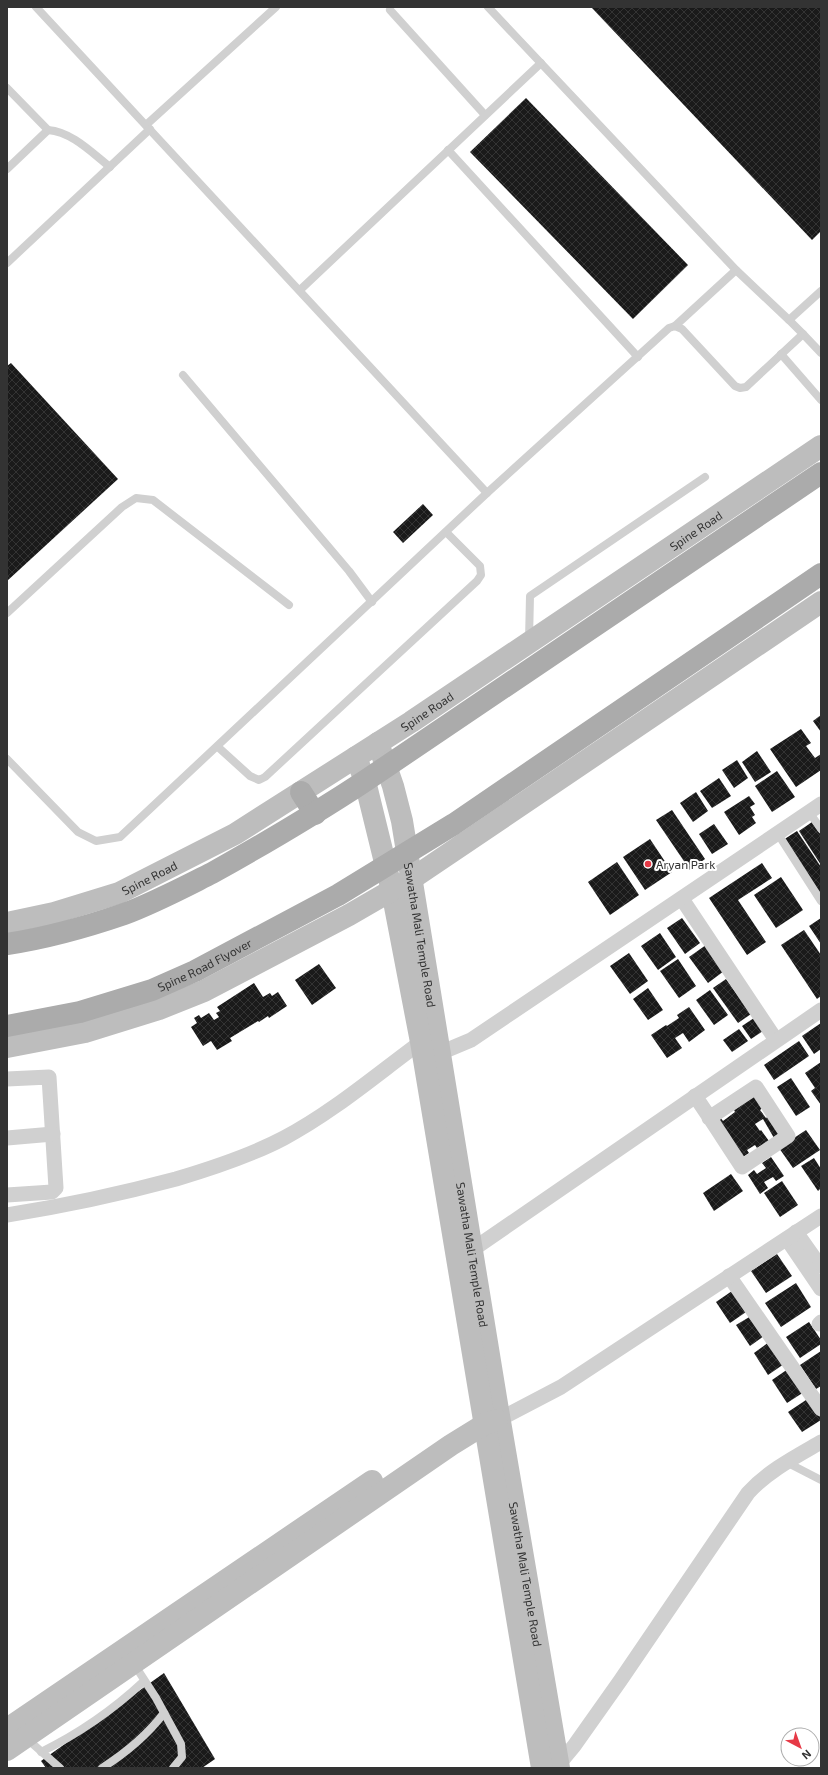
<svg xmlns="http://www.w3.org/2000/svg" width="828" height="1775" viewBox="0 0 828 1775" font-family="'Exo 2',sans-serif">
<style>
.building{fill:url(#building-cross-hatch)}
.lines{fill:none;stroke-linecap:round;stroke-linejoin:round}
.lane{stroke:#d0d0d0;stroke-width:8}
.street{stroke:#d0d0d0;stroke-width:15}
.secondary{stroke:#bdbdbd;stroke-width:22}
.primary{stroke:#ababab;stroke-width:22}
.poi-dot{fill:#e63946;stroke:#fff;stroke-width:1.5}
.labels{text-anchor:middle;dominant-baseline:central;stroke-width:4;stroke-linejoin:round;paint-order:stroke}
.street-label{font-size:12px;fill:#333;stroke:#fff}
.poi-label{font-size:12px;fill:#333;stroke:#fff;text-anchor:start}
</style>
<defs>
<pattern id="building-cross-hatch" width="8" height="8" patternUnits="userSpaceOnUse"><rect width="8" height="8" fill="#1a1a1a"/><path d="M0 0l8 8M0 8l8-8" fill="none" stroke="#333"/></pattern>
</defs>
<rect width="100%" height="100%" fill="#fff"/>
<g class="building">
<polygon points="591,7 819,7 821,9 821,231 812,240"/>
<polygon points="526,98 688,265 633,319 470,152"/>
<polygon points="11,363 118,479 7,581 7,366"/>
<polygon points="423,504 433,515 403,543 393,532"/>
<polygon points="821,715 821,732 813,721"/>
<polygon points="801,729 811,743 806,746 815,758 821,754 821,770 796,787 770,749"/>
<polygon points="757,751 771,772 755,782 742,762"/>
<polygon points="737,760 748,778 734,788 722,770"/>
<polygon points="777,771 795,797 772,812 755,786"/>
<polygon points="719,778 731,796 712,808 700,791"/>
<polygon points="696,792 708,811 693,822 680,803"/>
<polygon points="749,796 755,804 750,807 755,815 752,817 756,823 739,835 724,812"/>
<polygon points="672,810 705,859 690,870 656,820"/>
<polygon points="812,822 821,835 821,865 799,831"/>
<polygon points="714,824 728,844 712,854 699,834"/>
<polygon points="797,831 821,867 821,896 783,840"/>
<polygon points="650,839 672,872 645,890 623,857"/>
<polygon points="617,862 639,895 610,915 588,882"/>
<polygon points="762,863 772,878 738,900 766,942 747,955 709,898"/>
<polygon points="781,877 803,910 776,928 754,895"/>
<polygon points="682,918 700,943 685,954 667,928"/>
<polygon points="821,918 821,944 809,926"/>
<polygon points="804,930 821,955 821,996 817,999 781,945"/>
<polygon points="660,933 676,957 658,970 641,946"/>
<polygon points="706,945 724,971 708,983 689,957"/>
<polygon points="629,953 648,981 630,994 610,966"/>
<polygon points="678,959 696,986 679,998 660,971"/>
<polygon points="319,964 336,988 312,1005 295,980"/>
<polygon points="726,979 751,1014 738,1023 713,988"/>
<polygon points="254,983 263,997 270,993 272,996 278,992 287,1006 269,1018 268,1016 259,1022 258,1021 230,1038 232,1041 217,1050 211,1041 203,1046 191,1027 197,1023 194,1018 199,1015 201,1018 209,1013 214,1020 219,1017 216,1013 220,1011 217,1007"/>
<polygon points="648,988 663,1010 648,1020 633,999"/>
<polygon points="710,990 728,1015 714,1025 696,1000"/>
<polygon points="689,1007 705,1030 689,1042 683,1033 675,1038 682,1048 667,1058 651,1035 666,1025 667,1026 679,1018 677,1015"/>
<polygon points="754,1018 763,1031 751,1039 742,1026"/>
<polygon points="821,1023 821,1049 814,1054 802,1036"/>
<polygon points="739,1029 748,1041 732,1052 723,1040"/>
<polygon points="799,1041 809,1056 774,1080 764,1065"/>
<polygon points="821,1062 821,1105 811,1091 815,1088 805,1073"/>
<polygon points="791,1078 810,1107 796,1116 777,1087"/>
<polygon points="757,1094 765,1106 760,1110 766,1118 772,1114 783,1131 774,1138 763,1119 755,1124 760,1131 761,1130 769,1141 757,1148 755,1145 747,1150 749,1153 740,1159 716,1121 720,1117 723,1121 735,1112 734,1110"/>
<polygon points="806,1130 820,1150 793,1168 779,1148"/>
<polygon points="771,1157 784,1176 776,1181 773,1177 764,1182 768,1188 760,1194 748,1175 754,1170 757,1174 766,1168 762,1163"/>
<polygon points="814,1158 821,1169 821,1188 818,1191 801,1166"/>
<polygon points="731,1174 743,1191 714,1211 703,1193"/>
<polygon points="782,1181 798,1205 780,1217 764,1193"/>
<polygon points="777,1254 792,1276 766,1293 751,1271"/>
<polygon points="796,1283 811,1307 781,1327 765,1303"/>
<polygon points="732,1291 746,1312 730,1323 716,1302"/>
<polygon points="751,1316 764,1336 750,1346 736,1325"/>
<polygon points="809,1322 821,1340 821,1344 800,1358 786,1337"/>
<polygon points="769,1342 784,1364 768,1375 754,1353"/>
<polygon points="821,1351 821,1386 816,1389 800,1365"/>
<polygon points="788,1369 804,1392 787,1403 772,1380"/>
<polygon points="809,1398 821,1416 821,1420 802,1432 788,1412"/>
<polygon points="164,1673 215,1759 202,1768 46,1768 41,1761"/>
</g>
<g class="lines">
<g class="lane">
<polyline points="36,7 487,493 669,328 675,326 682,329 735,386 740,388 746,387 803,334 789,320"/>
<polyline points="488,7 736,270 789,320 821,291"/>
<polyline points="390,10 485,115"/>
<path d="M 7,88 L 48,130 C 72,132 91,152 110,167"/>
<polyline points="146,125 276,7"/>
<polyline points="448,150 638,357"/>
<polyline points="7,169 48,130"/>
<polyline points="7,263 150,129"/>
<polyline points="300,290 541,63"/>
<polyline points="675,326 736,270"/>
<polyline points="803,334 821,353"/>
<polyline points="781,354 821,400"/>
<polyline points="183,375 349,571 372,602"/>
<polyline points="7,613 122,507 136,498 153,500 289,605"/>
<polyline points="529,640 530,596 705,477"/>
<polyline points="218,747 250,776 259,780 265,777 477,581 481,575 480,566 446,532"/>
<polyline points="7,759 78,832 96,841 120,837 487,493"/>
<polyline points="809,812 821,829"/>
<polyline points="778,834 821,901"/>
<polyline points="786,1462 821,1480"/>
<polyline points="134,1664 156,1698 181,1744 182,1757 173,1768"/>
<polyline points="26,1738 60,1768"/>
<path d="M 41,1752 C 78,1734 114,1709 144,1681"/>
<path d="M 102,1768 C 124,1754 148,1734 164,1713"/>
</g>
<g class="street">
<polyline points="682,899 776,1040"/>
<polyline points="440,1053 471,1040 821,804"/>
<polyline points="7,1079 49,1077 56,1188 52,1192 7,1195"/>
<path d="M 695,1096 C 711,1119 726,1143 742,1167 L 788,1136 L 756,1087 L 709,1118"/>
<polyline points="7,1138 53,1134"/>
<path d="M 7,1215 C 64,1206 120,1194 176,1179 C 213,1168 250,1156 284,1138 C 333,1112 376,1075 421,1042"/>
<polyline points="796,1232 820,1266"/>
<polyline points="787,1239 821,1289"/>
<polyline points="472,1250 821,1010"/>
<polyline points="729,1276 821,1409"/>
<polyline points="819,1324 821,1322"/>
<polyline points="500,1419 561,1387 821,1216"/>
<path d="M 559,1764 L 574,1746 L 620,1681 L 748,1493 C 768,1471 795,1457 821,1442"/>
</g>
<g class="secondary">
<path id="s1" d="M 378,743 L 393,786 L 402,821 L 497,1404 L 559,1768"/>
<polyline points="356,757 365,781 392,891 421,1042 542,1768"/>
<path id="s2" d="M 7,923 L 54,913 L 119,893 L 235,834 L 411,722 L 821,446"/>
<polyline points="7,1047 85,1032 159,1009 204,991 349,915 413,878 821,602"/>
<polyline points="7,1729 372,1481"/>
<polyline points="7,1750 451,1445 485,1424 497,1420"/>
</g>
<g class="primary">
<polyline points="301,792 315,814"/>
<path d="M 7,944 C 47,938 86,927 124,914 C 154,903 184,887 212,873 C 264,844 315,814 365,781 L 821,473"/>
<path id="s3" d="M 7,1026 L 80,1012 L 152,990 L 195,971 L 338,895 L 454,824 L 821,574"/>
</g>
</g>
<circle class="poi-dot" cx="648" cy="864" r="4"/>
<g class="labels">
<g class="street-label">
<text stroke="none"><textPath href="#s2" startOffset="798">Spine Road</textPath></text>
<text stroke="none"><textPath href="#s2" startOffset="474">Spine Road</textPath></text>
<text stroke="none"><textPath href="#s2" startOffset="150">Spine Road</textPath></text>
<text stroke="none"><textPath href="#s1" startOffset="197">Sawatha Mali Temple Road</textPath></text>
<text stroke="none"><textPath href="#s3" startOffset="208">Spine Road Flyover</textPath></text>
<text stroke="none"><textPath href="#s1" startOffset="521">Sawatha Mali Temple Road</textPath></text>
<text stroke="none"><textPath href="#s1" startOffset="845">Sawatha Mali Temple Road</textPath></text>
</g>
<g class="poi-label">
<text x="656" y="864">Aryan Park</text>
</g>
</g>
<rect width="828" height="1775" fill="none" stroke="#333333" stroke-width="16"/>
<g transform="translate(800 1747) rotate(139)"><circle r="19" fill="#ffffff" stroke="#adadad"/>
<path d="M0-3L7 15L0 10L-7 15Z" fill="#e63946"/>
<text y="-6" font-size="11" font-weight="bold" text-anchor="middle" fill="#333333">N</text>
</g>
</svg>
